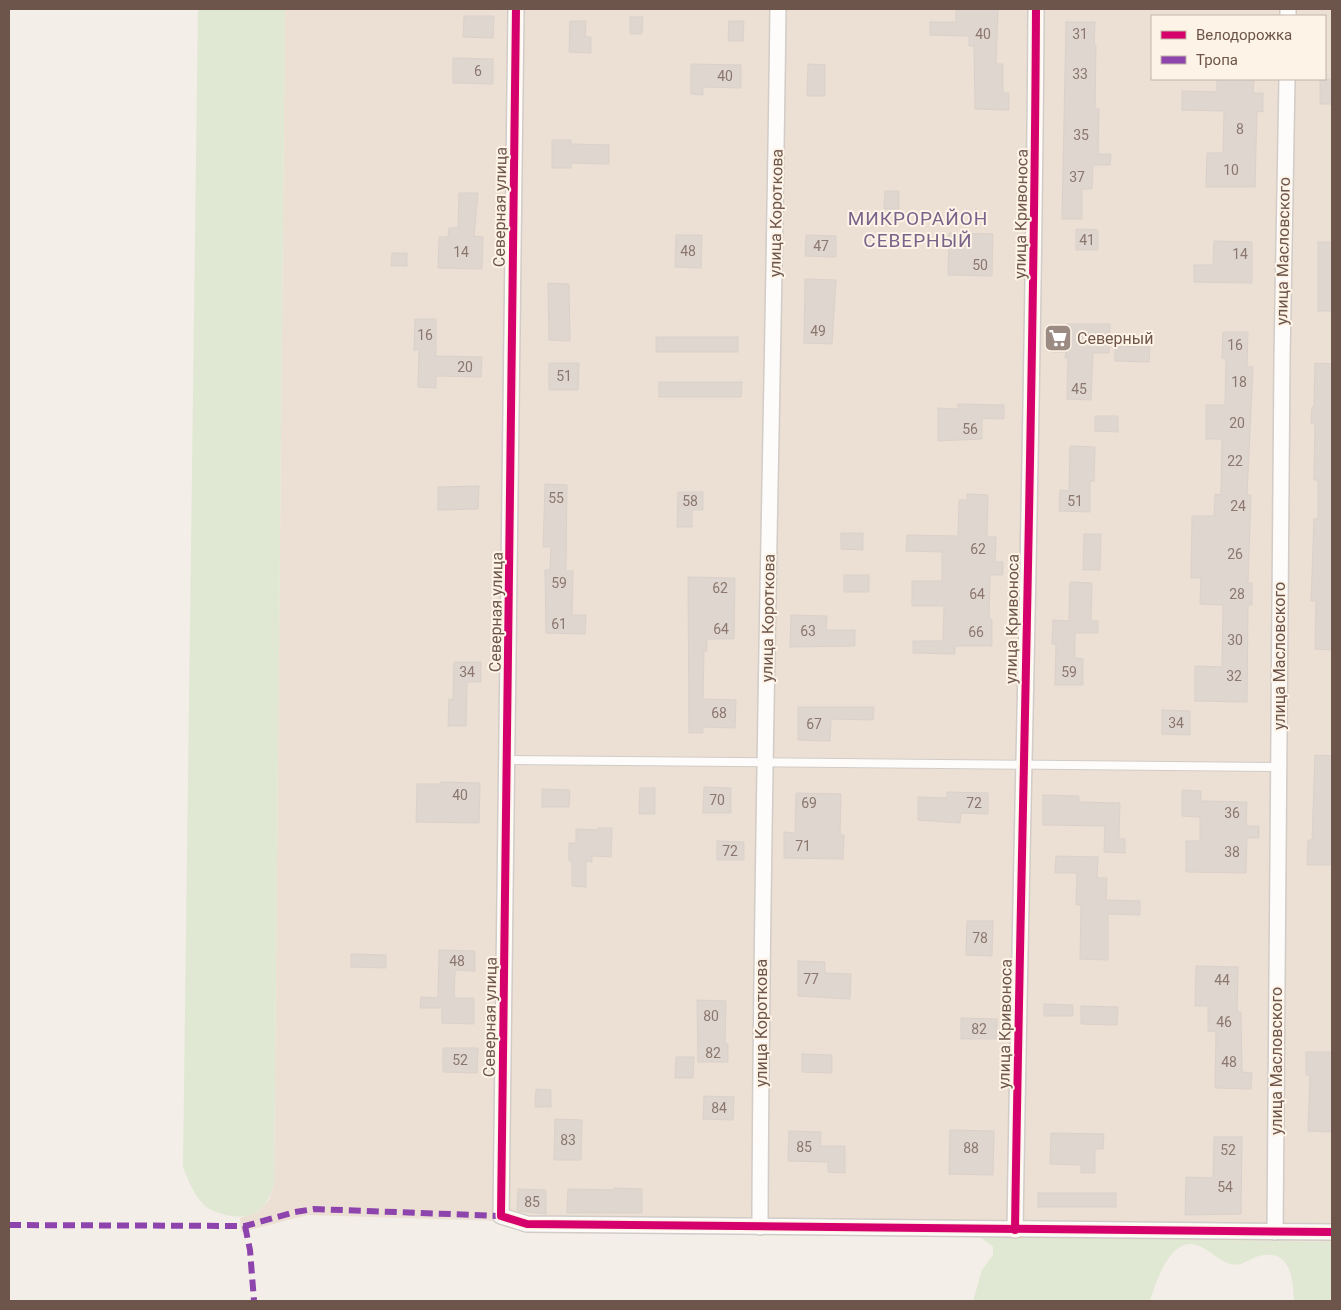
<svg xmlns="http://www.w3.org/2000/svg" width="1341" height="1310" viewBox="0 0 1341 1310" font-family="Roboto,sans-serif">
<style>
.residential{fill:#ece0d4;fill-rule:evenodd}
.green{fill:#e0e8d3}
.building{fill:#dfd6d0;stroke:#dbd1ca}
.lines{fill:none;stroke-linecap:round;stroke-linejoin:round}
.service-casing{stroke:#d2cbc6;stroke-width:10}
.minor-casing{stroke:#d2cbc6;stroke-width:18}
.service{stroke:#fdfcfb;stroke-width:8}
.minor{stroke:#fdfcfb;stroke-width:15}
.quiet{stroke:#8e44ad;stroke-width:6;stroke-dasharray:12 6;stroke-linecap:butt}
.cycleway-casing{stroke:#fdf3e6;stroke-width:11}
.cycleway{stroke:#d6006c;stroke-width:8}
.labels{text-anchor:middle;dominant-baseline:central;stroke-width:4;stroke-linejoin:round;paint-order:stroke}
.number-label{font-size:14px;fill:#8b776e}
.street-label{font-size:16px;fill:#6d554b;stroke:#fdf3e6}
.poi-label{font-size:16px;fill:#6d554b;stroke:#fdf3e6;text-anchor:start}
.quarter-label{font-size:19px;letter-spacing:1px;fill:#7a638a;stroke:#fdf3e6}
</style>
<rect width="100%" height="100%" fill="#f3eee7"/>
<path class="residential" d="M 285,9 L 1332,9 L 1332,1242 L 524,1230 L 500,1221 L 308,1215 L 241,1232 L 240,1218 L 258,1212 L 269,1200 L 274,1184 ZM 1152,16 L 1325,16 L 1325,79 L 1152,79 Z"/>
<g class="green">
<path d="M 198,9 L 285,9 L 274,1184 C 266,1210 254,1221 226,1215 C 219,1213 209,1210 204,1205 C 194,1195 188,1180 183,1167 Z"/>
<path d="M 979,1236 L 1332,1242 L 1332,1301 L 1294,1301 C 1293,1279 1291,1248 1259,1256 C 1249,1259 1241,1267 1230,1264 C 1218,1260 1208,1248 1196,1245 C 1171,1237 1155,1283 1150,1301 L 973,1301 L 982,1270 L 993,1255 L 993,1247 Z"/>
</g>
<g class="building">
<polygon points="956,9 998,9 996,64 1003,64 1003,93 1009,93 1009,110 975,109 974,46 969,46 969,36 930,35 930,22 956,22"/>
<polygon points="464,16 494,16 493,38 463,37"/>
<polygon points="630,17 643,17 642,34 630,34"/>
<polygon points="570,21 586,21 585,37 591,37 591,53 569,52"/>
<polygon points="729,21 744,21 743,41 728,41"/>
<polygon points="1066,22 1095,22 1094,45 1096,45 1095,109 1099,109 1098,154 1111,154 1110,165 1093,165 1092,189 1082,189 1082,219 1062,219"/>
<polygon points="453,58 493,59 493,84 453,83"/>
<polygon points="691,64 741,65 741,88 703,87 703,95 691,94"/>
<polygon points="808,64 825,65 825,96 807,96"/>
<polygon points="1217,79 1254,79 1253,93 1263,93 1263,112 1257,111 1255,187 1206,187 1207,153 1223,153 1224,111 1182,110 1182,91 1217,92"/>
<rect x="1320" y="79" width="12" height="25"/>
<polygon points="552,140 571,140 571,144 609,145 609,164 571,163 571,168 552,168"/>
<polygon points="885,191 899,191 899,209 884,209"/>
<polygon points="459,193 478,193 474,236 483,237 482,269 438,268 439,237 448,237 449,228 458,228"/>
<polygon points="1076,229 1098,230 1098,250 1076,250"/>
<polygon points="949,233 993,234 992,276 948,275"/>
<polygon points="676,235 702,235 701,268 675,267"/>
<polygon points="806,235 836,236 836,257 805,256"/>
<polygon points="1214,241 1252,242 1252,283 1194,282 1194,265 1213,265"/>
<rect x="1318" y="242" width="14" height="69"/>
<polygon points="392,253 407,253 407,266 391,266"/>
<polygon points="805,279 836,280 832,344 804,343"/>
<polygon points="548,283 569,284 570,341 549,340"/>
<polygon points="415,319 436,319 436,356 482,357 481,377 436,376 436,388 418,387 419,350 414,350"/>
<polygon points="1066,324 1110,324 1109,353 1093,353 1091,400 1067,399 1068,358 1065,358 1066,352 1052,352 1052,328 1066,329"/>
<polygon points="1223,332 1248,332 1247,367 1253,367 1247,495 1251,495 1248,583 1252,583 1252,605 1248,605 1247,702 1195,701 1195,666 1222,667 1223,605 1200,604 1201,578 1191,578 1192,516 1214,516 1215,494 1221,495 1222,439 1206,439 1206,405 1225,405 1226,358 1222,358"/>
<rect x="656" y="337" width="82" height="15"/>
<polygon points="1115,346 1150,347 1149,362 1115,361"/>
<polygon points="549,363 579,363 578,390 549,390"/>
<polygon points="1315,363 1332,364 1332,650 1315,649 1316,601 1311,601 1314,519 1318,519 1318,480 1314,480 1315,423 1311,423 1312,407 1314,407"/>
<polygon points="659,382 742,382 741,397 659,397"/>
<polygon points="958,404 1004,405 1004,419 982,418 982,439 938,441 938,408 958,409"/>
<polygon points="1095,416 1118,416 1118,432 1095,431"/>
<polygon points="1070,446 1095,447 1094,481 1090,481 1090,512 1059,511 1060,490 1069,491"/>
<polygon points="545,484 567,485 566,571 573,571 572,615 586,615 585,634 546,633 545,570 550,570 551,547 543,547"/>
<polygon points="479,486 478,509 438,510 438,487"/>
<polygon points="678,492 703,492 703,510 692,510 692,527 677,527"/>
<polygon points="967,494 988,495 987,537 996,537 995,562 1003,562 1003,575 990,575 989,619 992,619 992,646 955,646 955,654 913,653 913,641 943,641 944,606 912,606 912,581 942,581 942,552 906,551 907,535 958,536 959,500 967,500"/>
<polygon points="841,533 863,533 863,550 841,549"/>
<polygon points="1084,534 1101,534 1100,570 1083,570"/>
<rect x="844" y="575" width="25" height="17"/>
<polygon points="688,577 735,578 734,639 707,639 707,651 704,651 703,699 736,700 735,728 703,727 703,733 689,733"/>
<polygon points="1070,582 1092,583 1091,621 1098,621 1098,633 1075,633 1075,658 1083,659 1083,685 1055,685 1056,644 1052,644 1053,620 1069,621"/>
<polygon points="791,615 827,616 826,630 855,630 855,646 790,647"/>
<polygon points="454,662 481,662 481,682 467,682 466,726 448,726 449,699 453,700"/>
<polygon points="798,707 874,707 873,720 831,719 830,741 798,740"/>
<polygon points="1162,710 1190,711 1190,735 1162,734"/>
<polygon points="1315,755 1332,756 1332,865 1307,865 1308,840 1312,840"/>
<polygon points="441,782 480,783 479,823 416,822 417,784 441,784"/>
<polygon points="704,787 731,788 731,813 703,813"/>
<polygon points="640,788 655,788 655,814 639,814"/>
<polygon points="542,789 570,790 569,807 542,807"/>
<polygon points="1182,790 1201,791 1201,801 1247,802 1246,826 1259,826 1259,838 1247,838 1246,873 1186,872 1186,841 1200,841 1200,817 1182,816"/>
<polygon points="947,792 988,793 988,814 961,813 960,823 918,820 918,797 947,798"/>
<polygon points="796,793 841,794 840,835 844,835 843,859 784,858 784,832 795,833"/>
<polygon points="1043,795 1079,796 1079,802 1120,803 1119,839 1125,839 1125,853 1104,852 1105,826 1043,825"/>
<polygon points="598,828 612,828 611,857 592,856 592,862 586,861 586,887 572,886 572,861 569,861 569,843 576,843 576,829 598,830"/>
<polygon points="717,841 744,842 744,860 717,860"/>
<polygon points="1056,856 1098,857 1097,878 1107,878 1106,900 1140,901 1140,915 1108,914 1108,960 1080,959 1081,905 1076,905 1077,873 1055,873"/>
<polygon points="967,921 993,921 992,956 966,955"/>
<polygon points="439,950 475,951 475,971 455,970 454,998 474,998 474,1024 442,1023 442,1008 420,1008 421,997 438,998"/>
<polygon points="351,954 386,955 386,968 351,967"/>
<polygon points="798,961 825,962 825,973 851,974 850,999 798,996"/>
<polygon points="1196,966 1238,967 1237,1012 1241,1012 1242,1072 1252,1073 1251,1089 1215,1088 1216,1032 1208,1031 1208,1006 1195,1006"/>
<polygon points="697,1000 726,1001 725,1044 728,1044 728,1062 698,1062"/>
<polygon points="1044,1004 1073,1005 1073,1016 1044,1016"/>
<polygon points="1081,1006 1118,1007 1117,1025 1081,1024"/>
<polygon points="961,1018 997,1019 997,1039 961,1039"/>
<polygon points="443,1048 478,1048 477,1073 443,1072"/>
<polygon points="1306,1052 1332,1052 1332,1132 1308,1131 1310,1075 1306,1075"/>
<polygon points="802,1054 832,1055 832,1073 802,1072"/>
<polygon points="676,1057 694,1057 693,1078 675,1078"/>
<polygon points="536,1089 551,1090 551,1107 535,1107"/>
<polygon points="704,1096 734,1097 733,1120 703,1119"/>
<polygon points="555,1119 582,1120 581,1160 554,1160"/>
<polygon points="950,1130 994,1131 993,1175 949,1174"/>
<polygon points="789,1131 821,1132 820,1146 845,1146 845,1173 828,1172 828,1162 788,1161"/>
<polygon points="1051,1133 1104,1134 1103,1149 1095,1149 1095,1173 1081,1173 1081,1165 1050,1164"/>
<polygon points="1214,1137 1242,1137 1241,1214 1185,1215 1186,1177 1213,1178"/>
<polygon points="614,1188 642,1189 642,1213 567,1213 568,1189 614,1190"/>
<polygon points="518,1189 546,1190 546,1214 517,1211"/>
<rect x="1038" y="1193" width="78" height="14"/>
</g>
<g class="lines">
<g class="service-casing">
<polyline id="service" points="508,760 1278,767"/>
</g>
<g class="minor-casing">
<g id="minor">
<polyline points="516,9 501,1216 527,1224 1332,1232"/>
<polyline points="1288,16 1288,9"/>
<path d="M 760,1227 C 761,821 773,415 778,9"/>
<path d="M 1015,1230 C 1021,823 1034,416 1036,9"/>
<polyline points="1275,1232 1282,359 1287,79"/>
</g>
</g>
<use href="#service" class="service"/>
<use href="#minor" class="minor"/>
<g class="quiet">
<polyline points="9,1225 245,1226 295,1212 314,1209 501,1216"/>
<polyline points="245,1226 250,1250 254,1301"/>
</g>
<g class="cycleway-casing">
<g id="cycleway">
<polyline points="516,9 501,1216 527,1224 1332,1232"/>
<path d="M 1015,1230 C 1021,823 1034,416 1036,9"/>
</g>
</g>
<use href="#cycleway" class="cycleway"/>
</g>
<defs>
<g id="supermarket-square" transform="scale(1.4375)"><rect x="-9" y="-9" width="18" height="18" rx="4" fill="#9c8b82" stroke="#fdf3e6"/><path d="M-6-5.5h2.5l.6 2H6L4.5 2H-2.5L-4.4-4H-6ZM-1.5 3.2a1.3 1.3 0 1 0 .1 0ZM3 3.2a1.3 1.3 0 1 0 .1 0Z" fill="#fff"/></g>
</defs>
<g fill-rule="evenodd">
<use href="#supermarket-square" x="1058" y="338"/>
</g>
<g class="labels">
<g class="number-label">
<text x="983" y="34">40</text>
<text x="1080" y="34">31</text>
<text x="478" y="71">6</text>
<text x="1080" y="74">33</text>
<text x="725" y="76">40</text>
<text x="1240" y="129">8</text>
<text x="1081" y="135">35</text>
<text x="1231" y="170">10</text>
<text x="1077" y="177">37</text>
<text x="1087" y="240">41</text>
<text x="821" y="246">47</text>
<text x="688" y="251">48</text>
<text x="461" y="252">14</text>
<text x="1240" y="254">14</text>
<text x="980" y="265">50</text>
<text x="818" y="331">49</text>
<text x="425" y="335">16</text>
<text x="1235" y="345">16</text>
<text x="465" y="367">20</text>
<text x="564" y="376">51</text>
<text x="1239" y="382">18</text>
<text x="1079" y="389">45</text>
<text x="1237" y="423">20</text>
<text x="970" y="429">56</text>
<text x="1235" y="461">22</text>
<text x="556" y="498">55</text>
<text x="690" y="501">58</text>
<text x="1075" y="501">51</text>
<text x="1238" y="506">24</text>
<text x="978" y="549">62</text>
<text x="1235" y="554">26</text>
<text x="559" y="583">59</text>
<text x="720" y="588">62</text>
<text x="977" y="594">64</text>
<text x="1237" y="594">28</text>
<text x="559" y="624">61</text>
<text x="721" y="629">64</text>
<text x="808" y="631">63</text>
<text x="976" y="632">66</text>
<text x="1235" y="640">30</text>
<text x="467" y="672">34</text>
<text x="1069" y="672">59</text>
<text x="1234" y="676">32</text>
<text x="719" y="713">68</text>
<text x="1176" y="723">34</text>
<text x="814" y="724">67</text>
<text x="460" y="795">40</text>
<text x="717" y="800">70</text>
<text x="809" y="803">69</text>
<text x="974" y="803">72</text>
<text x="1232" y="813">36</text>
<text x="803" y="846">71</text>
<text x="730" y="851">72</text>
<text x="1232" y="852">38</text>
<text x="980" y="938">78</text>
<text x="457" y="961">48</text>
<text x="811" y="979">77</text>
<text x="1222" y="980">44</text>
<text x="711" y="1016">80</text>
<text x="1224" y="1022">46</text>
<text x="979" y="1029">82</text>
<text x="713" y="1053">82</text>
<text x="460" y="1060">52</text>
<text x="1229" y="1062">48</text>
<text x="719" y="1108">84</text>
<text x="568" y="1140">83</text>
<text x="804" y="1147">85</text>
<text x="971" y="1148">88</text>
<text x="1228" y="1150">52</text>
<text x="1225" y="1187">54</text>
<text x="532" y="1202">85</text>
</g>
<g class="street-label">
<text transform="translate(500 207) rotate(-89)">Северная улица</text>
<text transform="translate(776 213) rotate(-89)">улица Короткова</text>
<text transform="translate(1021 214) rotate(-89)">улица Кривоноса</text>
<text transform="translate(1283 251) rotate(-89)">улица Масловского</text>
<text transform="translate(496 612) rotate(-89)">Северная улица</text>
<text transform="translate(768 618) rotate(-89)">улица Короткова</text>
<text transform="translate(1012 619) rotate(-89)">улица Кривоноса</text>
<text transform="translate(1279 656) rotate(-90)">улица Масловского</text>
<text transform="translate(490 1017) rotate(-89)">Северная улица</text>
<text transform="translate(761 1023) rotate(-90)">улица Короткова</text>
<text transform="translate(1005 1024) rotate(-89)">улица Кривоноса</text>
<text transform="translate(1276 1061) rotate(-90)">улица Масловского</text>
</g>
<g class="poi-label">
<text x="1077" y="338">Северный</text>
</g>
<g class="quarter-label">
<text x="918" y="218">МИКРОРАЙОН<tspan x="918" dy="22">СЕВЕРНЫЙ</tspan></text>
</g>
</g>
<rect width="1341" height="1310" fill="none" stroke="#6d554b" stroke-width="20"/>
<rect x="1151" y="15" width="175" height="65" fill="#fdf3e6" stroke="#c3b4a8"/>
<rect x="1161" y="31" width="25" height="8" fill="#d6006c" stroke="#c3b4a8"/>
<text x="1196" y="40" font-size="15" fill="#6d554b">Велодорожка</text>
<rect x="1161" y="56" width="25" height="8" fill="#8e44ad" stroke="#c3b4a8"/>
<text x="1196" y="65" font-size="15" fill="#6d554b">Тропа</text>
</svg>
